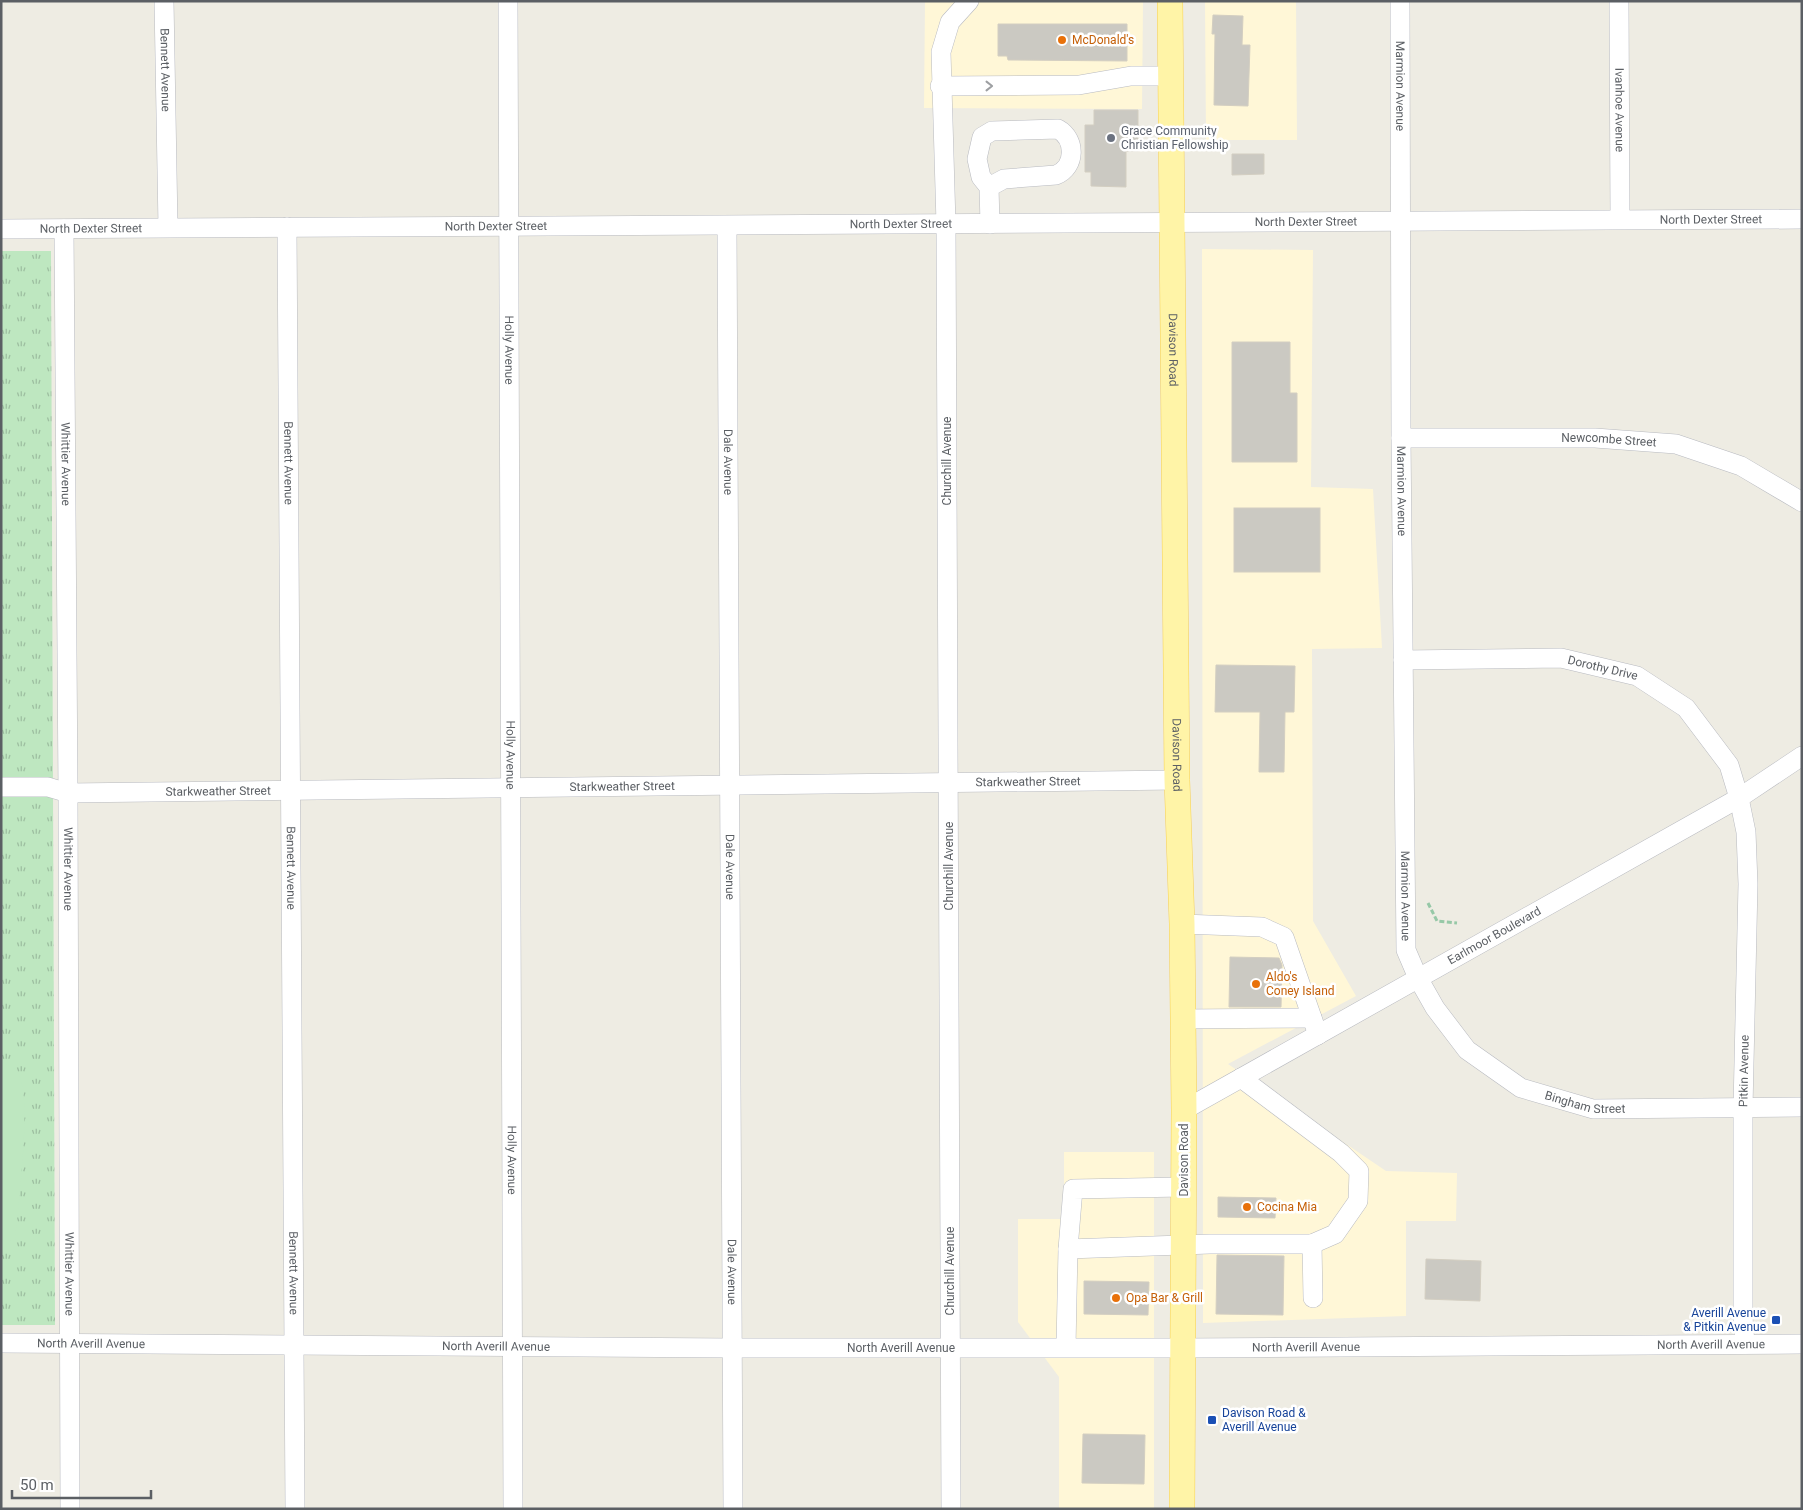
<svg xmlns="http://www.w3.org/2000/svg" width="1803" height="1510" viewBox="0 0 1803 1510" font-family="Roboto,sans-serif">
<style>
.commercial{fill:#fff7d7}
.park{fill:url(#park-tufts)}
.pitch{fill:#bee7c0}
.building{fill:#cbc9c2;stroke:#d3cec1}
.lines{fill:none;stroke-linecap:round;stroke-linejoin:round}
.minor-casing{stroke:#b8bac0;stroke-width:20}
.major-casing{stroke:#f7d053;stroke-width:26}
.path{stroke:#96c8a7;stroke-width:3;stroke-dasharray:5 2.5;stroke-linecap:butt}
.minor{stroke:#fff;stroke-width:19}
.major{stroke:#fff4a7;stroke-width:25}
.oneway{stroke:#9d9fa2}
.food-dot{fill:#e8710a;stroke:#fff;stroke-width:2}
.worship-dot{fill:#6b7280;stroke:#fff;stroke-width:2}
.transit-dot{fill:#1a4fb4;stroke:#fff;stroke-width:2}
.labels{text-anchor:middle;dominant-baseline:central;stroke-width:5;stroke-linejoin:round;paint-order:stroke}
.food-label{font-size:12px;fill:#c56008;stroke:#fff;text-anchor:start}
.street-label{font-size:12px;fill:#5b5f64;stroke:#fff}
.worship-label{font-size:12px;fill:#5b616d;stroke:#fff;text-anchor:start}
.transit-label{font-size:12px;fill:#164399;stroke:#fff;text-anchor:end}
</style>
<defs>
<pattern id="park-tufts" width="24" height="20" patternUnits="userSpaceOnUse" patternTransform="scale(1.25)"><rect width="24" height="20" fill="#bee7c0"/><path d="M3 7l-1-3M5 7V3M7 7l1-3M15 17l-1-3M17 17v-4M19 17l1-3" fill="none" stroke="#9dbea0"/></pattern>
</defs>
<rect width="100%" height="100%" fill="#eeece3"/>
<g class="commercial">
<polygon points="925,1 1143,1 1142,109 924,108"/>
<polygon points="1205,1 1296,1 1297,140 1206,140"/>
<polygon points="1202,249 1313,250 1311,487 1373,489 1382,648 1312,649 1313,921 1356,996 1228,1064 1386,1171 1457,1173 1456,1221 1406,1221 1406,1316 1203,1323"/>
<polygon points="1064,1152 1154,1152 1154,1509 1059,1509 1059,1377 1018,1322 1018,1219 1064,1219"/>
</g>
<polygon class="park" points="1,251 51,251 55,1325 1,1325"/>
<g class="pitch">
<polygon points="1,672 9,687 6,723 1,729"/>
<path d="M 1,1062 C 8,1064 17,1069 19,1075 C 32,1101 18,1207 15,1241 L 1,1240 Z"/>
</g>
<g class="building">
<polygon points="1213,15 1243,16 1242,45 1250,45 1248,106 1214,105 1215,34 1212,34"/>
<polygon points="998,24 1127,24 1127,61 1008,60 1007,56 998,56"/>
<polygon points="1094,110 1138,110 1138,151 1126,151 1126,187 1091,186 1091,172 1085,172 1085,125 1094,125"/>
<polygon points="1232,154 1264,154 1264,174 1232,175"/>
<polygon points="1232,342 1290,342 1290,393 1297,393 1297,462 1232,462"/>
<rect x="1234" y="508" width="86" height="64"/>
<polygon points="1216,665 1295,666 1294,712 1285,712 1284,772 1259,772 1260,712 1215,712"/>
<polygon points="1230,957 1279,958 1282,965 1281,1007 1229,1007"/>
<polygon points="1218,1197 1276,1198 1275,1218 1218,1217"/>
<polygon points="1217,1255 1284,1256 1283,1315 1216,1314"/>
<polygon points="1426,1259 1481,1261 1480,1301 1425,1299"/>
<polygon points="1084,1281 1149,1282 1148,1315 1084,1314"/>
<polygon points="1083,1434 1145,1435 1144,1484 1082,1483"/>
</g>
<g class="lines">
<g class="minor-casing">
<g id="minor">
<path id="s1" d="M 164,1 L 168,227"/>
<path id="s2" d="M 508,1 L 513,1509"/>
<path id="s3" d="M 1400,1 L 1401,438 L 1406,950 L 1418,978 L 1435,1008 L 1467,1050 L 1521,1088 L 1593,1109 L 1802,1107"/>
<path id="s4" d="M 1619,1 L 1620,219"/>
<polyline points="940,86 1079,85 1131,76 1170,76"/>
<path d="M 989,187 L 1004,179 L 1056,175 C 1076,167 1076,139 1058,129 L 992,131 L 982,137 L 977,159 L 981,177 L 989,187 L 990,224"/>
<path id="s5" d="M 727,226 L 733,1509"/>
<path id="s6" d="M 287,227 L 295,1509"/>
<path id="s7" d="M 1,229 L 1802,219"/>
<path id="s8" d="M 64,229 L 68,793 L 70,1509"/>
<path id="s9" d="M 1401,438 L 1595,438 L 1676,444 L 1741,466 L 1802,502"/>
<path id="s10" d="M 1403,660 L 1561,658 L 1637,676 L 1686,708 L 1729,765 L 1739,798 L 1746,832 L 1748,884 L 1743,1108 L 1743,1317 L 1745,1344"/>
<path id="s11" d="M 1,787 L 48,787 L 68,793 L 1177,780"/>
<polyline points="1182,924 1262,927 1284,937 1318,1035"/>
<polyline points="1183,1019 1312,1018"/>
<polyline points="1241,1078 1341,1153 1359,1171 1358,1201 1335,1234 1312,1244"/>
<path id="s12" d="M 1184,1110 L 1739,798 L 1802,756"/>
<polyline points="1183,1187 1073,1189 1068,1249 1210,1244 1312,1244 1313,1298"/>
<path id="s13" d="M 1,1343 L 732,1348 L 1182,1348 L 1802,1344"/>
<polyline points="1066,1347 1068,1249"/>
<polyline points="951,1509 946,224 941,52 950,22 969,1"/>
</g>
</g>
<g class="major-casing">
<g id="major">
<path id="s14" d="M 1170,1 L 1177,780 L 1182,924 L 1184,1110 L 1182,1509"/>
</g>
</g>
<polyline class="path" points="1428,903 1437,921 1457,923"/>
<use href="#minor" class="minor"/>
<use href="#major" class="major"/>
</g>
<defs><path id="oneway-chevron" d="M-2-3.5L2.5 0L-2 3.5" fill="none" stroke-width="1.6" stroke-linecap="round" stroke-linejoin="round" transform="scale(1.25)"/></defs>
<use class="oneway" href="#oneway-chevron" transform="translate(989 86)"/>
<g class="food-dot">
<circle cx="1062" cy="40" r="5"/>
<circle cx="1256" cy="984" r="5"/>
<circle cx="1247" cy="1207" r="5"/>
<circle cx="1116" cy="1298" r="5"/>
</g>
<circle class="worship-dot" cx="1111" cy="138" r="5"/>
<g class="transit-dot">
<rect x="1771" y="1315" width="10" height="10" rx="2.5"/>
<rect x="1207" y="1415" width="10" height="10" rx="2.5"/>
</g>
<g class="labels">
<g class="food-label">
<text x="1072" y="40">McDonald's</text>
<text x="1266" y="977">Aldo's<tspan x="1266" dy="14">Coney Island</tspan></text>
<text x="1257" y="1207">Cocina Mia</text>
<text x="1126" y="1298">Opa Bar &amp; Grill</text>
</g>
<g class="street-label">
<text stroke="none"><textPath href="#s1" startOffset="69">Bennett Avenue</textPath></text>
<text stroke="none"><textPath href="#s3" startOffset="85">Marmion Avenue</textPath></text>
<text stroke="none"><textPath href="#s4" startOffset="109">Ivanhoe Avenue</textPath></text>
<text stroke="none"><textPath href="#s7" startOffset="1710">North Dexter Street</textPath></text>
<text stroke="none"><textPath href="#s7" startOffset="1305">North Dexter Street</textPath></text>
<text stroke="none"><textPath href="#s7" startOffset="900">North Dexter Street</textPath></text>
<text stroke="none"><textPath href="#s7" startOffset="495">North Dexter Street</textPath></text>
<text stroke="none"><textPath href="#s7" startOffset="90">North Dexter Street</textPath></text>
<text stroke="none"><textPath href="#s2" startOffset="349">Holly Avenue</textPath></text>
<text stroke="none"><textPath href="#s14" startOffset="349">Davison Road</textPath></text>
<text stroke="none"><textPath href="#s9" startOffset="208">Newcombe Street</textPath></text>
<text transform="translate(947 461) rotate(-90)">Churchill Avenue</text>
<text stroke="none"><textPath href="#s5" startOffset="236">Dale Avenue</textPath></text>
<text stroke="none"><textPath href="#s6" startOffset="236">Bennett Avenue</textPath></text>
<text stroke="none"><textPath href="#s8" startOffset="235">Whittier Avenue</textPath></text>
<text stroke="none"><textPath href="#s3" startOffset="490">Marmion Avenue</textPath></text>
<text stroke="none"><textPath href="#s10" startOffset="201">Dorothy Drive</textPath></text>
<text stroke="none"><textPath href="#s2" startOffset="754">Holly Avenue</textPath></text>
<text stroke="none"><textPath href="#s14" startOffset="754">Davison Road</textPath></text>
<text stroke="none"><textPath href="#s11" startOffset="1028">Starkweather Street</textPath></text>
<text stroke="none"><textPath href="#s11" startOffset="622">Starkweather Street</textPath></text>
<text stroke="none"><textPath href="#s11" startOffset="218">Starkweather Street</textPath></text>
<text transform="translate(949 866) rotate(-90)">Churchill Avenue</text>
<text stroke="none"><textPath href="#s5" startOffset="641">Dale Avenue</textPath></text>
<text stroke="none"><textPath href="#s6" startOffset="641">Bennett Avenue</textPath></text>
<text stroke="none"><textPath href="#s8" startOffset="640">Whittier Avenue</textPath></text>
<text stroke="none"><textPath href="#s3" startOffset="895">Marmion Avenue</textPath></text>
<text stroke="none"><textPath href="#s12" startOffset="356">Earlmoor Boulevard</textPath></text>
<text transform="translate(1744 1071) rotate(-89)">Pitkin Avenue</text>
<text stroke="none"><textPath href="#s3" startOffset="1199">Bingham Street</textPath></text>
<text stroke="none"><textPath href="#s2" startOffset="1159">Holly Avenue</textPath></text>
<text transform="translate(1184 1160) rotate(-90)">Davison Road</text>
<text transform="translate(950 1271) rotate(-90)">Churchill Avenue</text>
<text stroke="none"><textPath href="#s5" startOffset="1046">Dale Avenue</textPath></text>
<text stroke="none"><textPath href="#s6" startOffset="1046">Bennett Avenue</textPath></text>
<text stroke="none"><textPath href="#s8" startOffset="1045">Whittier Avenue</textPath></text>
<text stroke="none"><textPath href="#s13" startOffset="90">North Averill Avenue</textPath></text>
<text stroke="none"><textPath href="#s13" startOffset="1710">North Averill Avenue</textPath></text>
<text stroke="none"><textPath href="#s13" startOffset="495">North Averill Avenue</textPath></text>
<text stroke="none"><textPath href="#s13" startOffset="900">North Averill Avenue</textPath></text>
<text stroke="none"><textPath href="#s13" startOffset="1305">North Averill Avenue</textPath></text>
</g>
<g class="worship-label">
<text x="1121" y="131">Grace Community<tspan x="1121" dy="14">Christian Fellowship</tspan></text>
</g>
<g class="transit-label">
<text x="1766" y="1313">Averill Avenue<tspan x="1766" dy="14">&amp; Pitkin Avenue</tspan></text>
<text x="1222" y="1413" text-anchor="start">Davison Road &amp;<tspan x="1222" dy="14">Averill Avenue</tspan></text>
</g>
</g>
<rect width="1803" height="1510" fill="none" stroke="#5b5f64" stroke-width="5"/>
<path d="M12 1490v8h139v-8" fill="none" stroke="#5b5f64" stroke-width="2.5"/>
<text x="20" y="1490" font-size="15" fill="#5b5f64" stroke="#ffffff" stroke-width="4" paint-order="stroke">50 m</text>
</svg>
